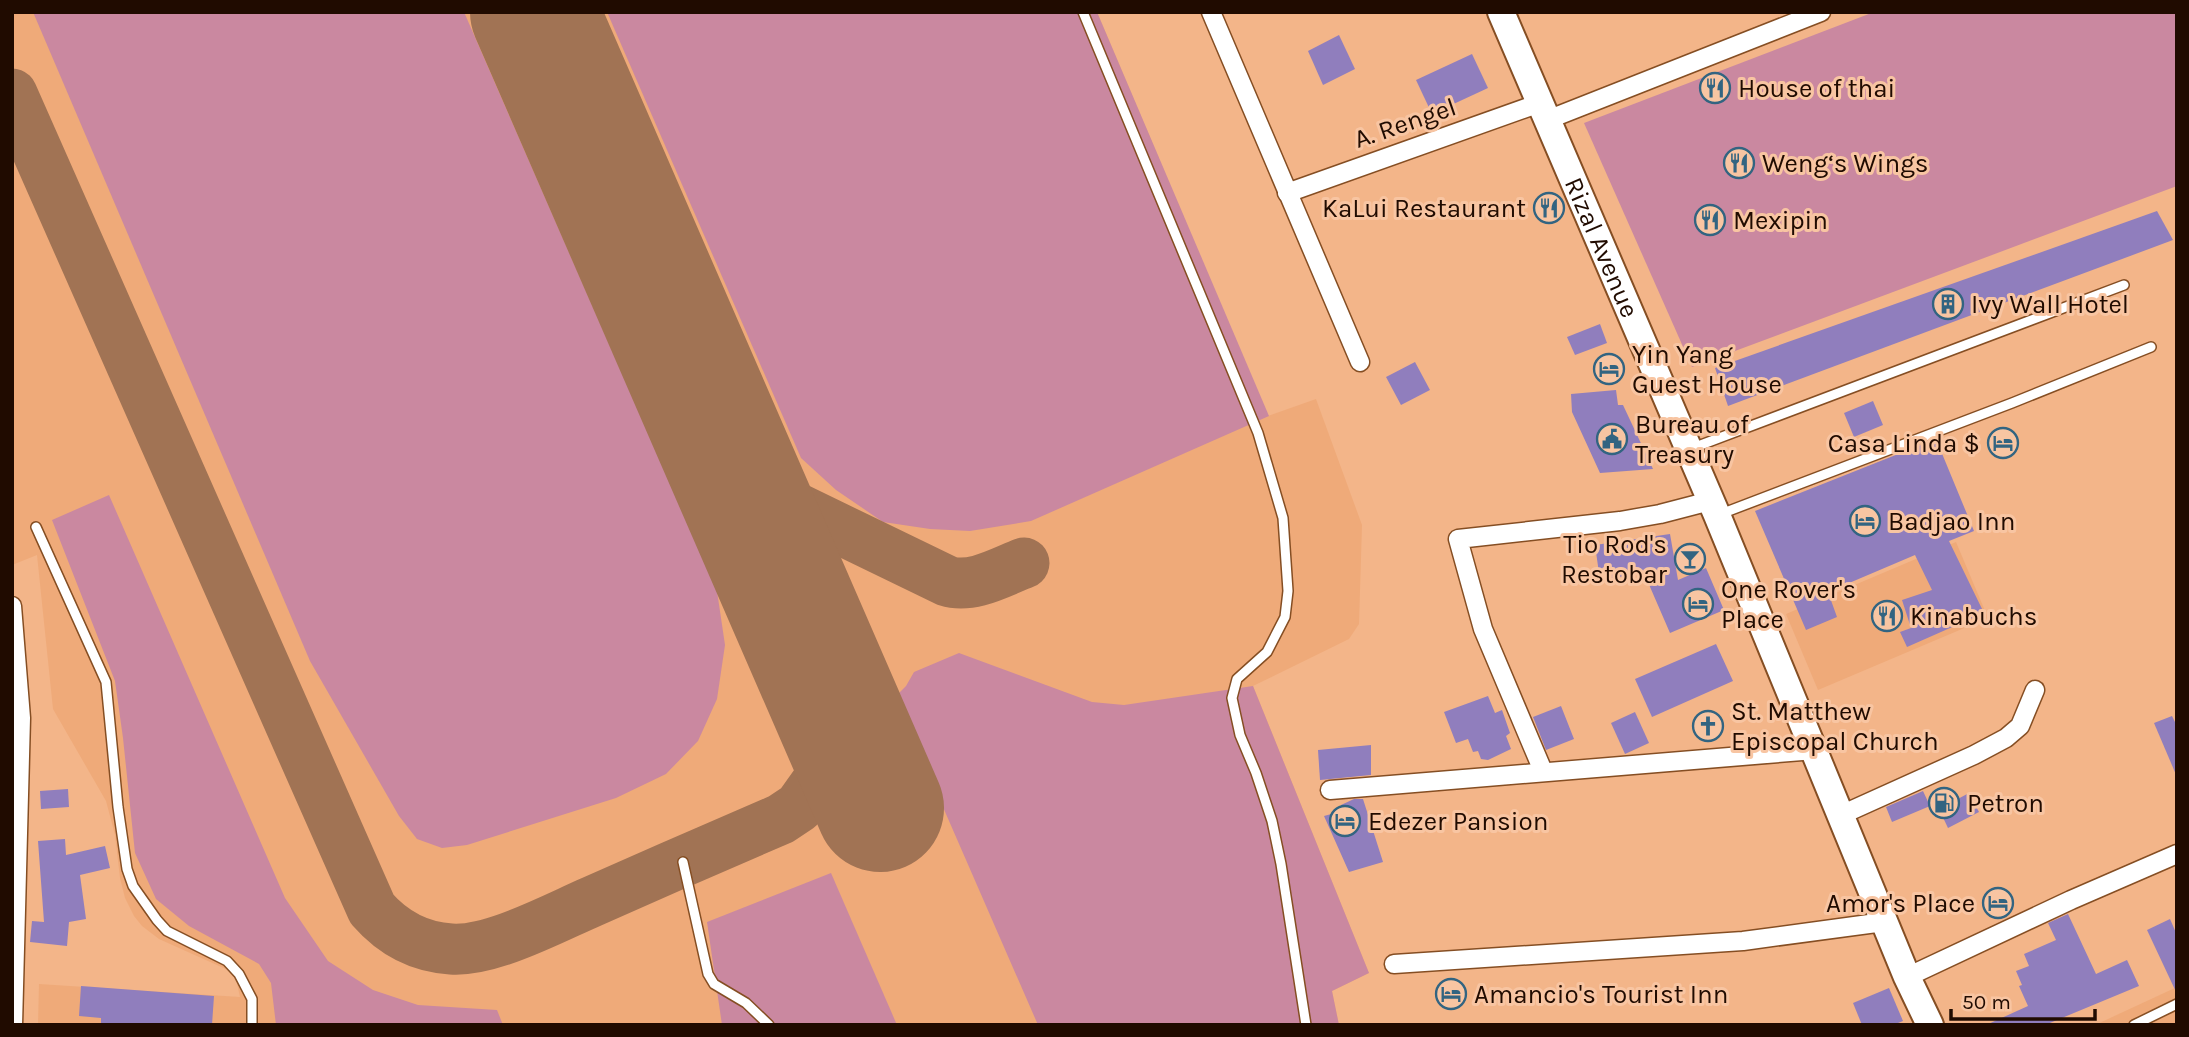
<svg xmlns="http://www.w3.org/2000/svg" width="2189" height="1037" viewBox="0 0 2189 1037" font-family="Karla,sans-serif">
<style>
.built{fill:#efaa79}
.green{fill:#ca88a0}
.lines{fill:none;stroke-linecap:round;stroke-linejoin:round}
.taxiway{stroke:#a17354;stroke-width:51}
.runway{stroke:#a17354;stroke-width:128}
.building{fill:#907ebd}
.lane-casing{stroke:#854e23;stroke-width:12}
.street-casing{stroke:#854e23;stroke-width:21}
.secondary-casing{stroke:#854e23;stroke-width:30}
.lane{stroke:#fff;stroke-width:9}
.street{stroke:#fff;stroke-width:18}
.secondary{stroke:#fff;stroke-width:26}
.labels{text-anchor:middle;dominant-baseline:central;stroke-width:6;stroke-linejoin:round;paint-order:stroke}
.poi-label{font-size:26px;fill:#200b00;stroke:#f8c5a2;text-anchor:start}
.street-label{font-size:26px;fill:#200b00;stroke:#f8c5a2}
</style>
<rect width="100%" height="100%" fill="#f3b589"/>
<g class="built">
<polygon points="12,12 1097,12 1268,416 1316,399 1362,525 1359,624 1349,639 1253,686 1369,973 1332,991 1339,1025 38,1025 39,984 240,997 236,979 228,970 159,939 142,926 134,916 125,898 120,878 115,835 106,801 53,709 37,555 12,565"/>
<polygon points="1956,542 1988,618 1818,690 1786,614"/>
<polygon points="2177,987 2177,1025 2095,1025"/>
</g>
<g class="green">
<polygon points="33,12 464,12 717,591 725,645 717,699 698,741 666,774 616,798 467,845 442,848 417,839 399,816 310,661"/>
<polygon points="607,12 1097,12 1269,416 1031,521 970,531 930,529 883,522 836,490 801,458"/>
<polygon points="1874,12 2177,12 2177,186 1692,367 1584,123"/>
<polygon points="109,495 285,898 328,961 373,990 418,1005 497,1010 503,1025 276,1025 271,983 259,964 189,926 156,899 135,853 123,738 115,681 52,520"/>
<polygon points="959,653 1092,702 1124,705 1253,686 1369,973 1332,991 1339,1025 1038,1025 895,697 906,686 914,672"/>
<polygon points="831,873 897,1025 722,1025 707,922"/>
</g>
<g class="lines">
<g class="taxiway">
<path d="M 12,94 L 372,909 C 393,933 419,947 451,949 C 491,952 554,918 591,902 C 654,874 718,846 781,819 L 799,807 L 824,772 L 830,754 L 829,713 L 825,682"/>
<path d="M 729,460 L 760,487 L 782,501 L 947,581 C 972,589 1001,572 1024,563"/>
</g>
<polyline class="runway" points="534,12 880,808"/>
</g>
<g class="building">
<polygon points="1339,35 1355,69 1323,85 1308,51"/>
<polygon points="1472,54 1488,88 1432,114 1416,80"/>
<polygon points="2157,211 2173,240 1728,406 1715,368"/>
<polygon points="1600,324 1607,343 1575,355 1567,337"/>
<polygon points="1415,362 1430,390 1401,405 1386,377"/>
<polygon points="1616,390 1618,405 1623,405 1653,469 1600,473 1572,412 1571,394"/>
<polygon points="1873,401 1883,425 1854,437 1844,413"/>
<polygon points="1936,439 1974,531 1949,541 1984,613 1907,647 1900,632 1911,628 1902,600 1932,590 1915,555 1828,592 1837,617 1806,630 1755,511"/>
<polygon points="1670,534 1678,580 1706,568 1724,610 1670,633 1644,573 1600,580 1595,545"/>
<polygon points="1716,644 1733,681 1652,717 1635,679"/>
<polygon points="1488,696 1495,713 1502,710 1510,733 1506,736 1511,749 1488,760 1481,759 1478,751 1473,752 1468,739 1456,743 1444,712"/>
<polygon points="1561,706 1574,739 1546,750 1533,717"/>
<polygon points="1635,712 1649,743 1625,754 1611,723"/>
<polygon points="2172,716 2177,726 2177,777 2154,723"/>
<polygon points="1371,745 1371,775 1320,780 1318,750"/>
<polygon points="68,789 69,807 41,809 40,791"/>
<polygon points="1923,791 1930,806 1892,822 1886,807"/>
<polygon points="1969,793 1979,812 1948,828 1939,809"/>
<polygon points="1354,799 1363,799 1383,862 1349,872 1324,816 1342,811 1341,805"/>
<polygon points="65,839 66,855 105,846 110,868 80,875 86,919 69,922 67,946 30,942 32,921 44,922 38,841"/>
<polygon points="2068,914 2096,974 2127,960 2139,986 2045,1025 1986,1025 2028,1006 2019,986 2022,985 2016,971 2029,966 2024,954 2056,940 2048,923"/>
<polygon points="2170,919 2177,935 2177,994 2147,930"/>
<polygon points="81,986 214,996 212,1025 101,1025 101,1018 79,1016"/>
<polygon points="1889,988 1903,1021 1893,1025 1862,1025 1853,1003"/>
</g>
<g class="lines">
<g class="lane-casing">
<g id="lane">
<polyline points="1083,12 1258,433 1283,518 1288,591 1285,617 1267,652 1237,679 1232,698 1240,735 1256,773 1272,821 1281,864 1306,1025"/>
<polyline points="1690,449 2124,285"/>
<polyline points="1718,515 2012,403 2151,347"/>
<polyline points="36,527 106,682 118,807 127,869 133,886 157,920 167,931 227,961 239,974 252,999 252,1025"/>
<polyline points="683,862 708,974 714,984 746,1003 769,1025"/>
<polyline points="2134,1025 2177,1004"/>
</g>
</g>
<g class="street-casing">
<g id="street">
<polyline points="1211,12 1360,362"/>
<polyline points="1547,120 1821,12"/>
<polyline points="1287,193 1540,103"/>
<polyline points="12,606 21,718 13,1025"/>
<polyline points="1543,771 1483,629 1458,539 1620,521 1660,514 1710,501"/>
<polyline points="1330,790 1815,750"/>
<polyline points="1841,815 1974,755 2006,738 2020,726 2035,690"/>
<polyline points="1394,964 1743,941 1884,922"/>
<polyline points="1907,977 2071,900 2177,854"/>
</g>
</g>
<g class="secondary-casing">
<g id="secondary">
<path id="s1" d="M 1501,12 L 1717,515 L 1907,977 L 1930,1025"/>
</g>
</g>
<use href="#lane" class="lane"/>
<use href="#street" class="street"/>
<use href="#secondary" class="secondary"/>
</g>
<defs>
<g id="restaurant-ring" transform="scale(1.575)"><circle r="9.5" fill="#f8c5a2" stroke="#326481" stroke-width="1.5"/><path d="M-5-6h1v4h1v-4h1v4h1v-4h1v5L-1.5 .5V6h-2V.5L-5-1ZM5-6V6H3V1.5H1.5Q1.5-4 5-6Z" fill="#326481"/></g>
<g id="building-ring" transform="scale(1.575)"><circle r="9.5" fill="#f8c5a2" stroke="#326481" stroke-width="1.5"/><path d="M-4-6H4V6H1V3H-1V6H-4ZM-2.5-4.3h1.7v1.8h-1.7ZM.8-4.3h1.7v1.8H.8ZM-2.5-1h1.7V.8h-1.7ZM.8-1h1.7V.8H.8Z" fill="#326481"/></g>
<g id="hotel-ring" transform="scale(1.575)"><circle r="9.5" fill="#f8c5a2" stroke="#326481" stroke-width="1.5"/><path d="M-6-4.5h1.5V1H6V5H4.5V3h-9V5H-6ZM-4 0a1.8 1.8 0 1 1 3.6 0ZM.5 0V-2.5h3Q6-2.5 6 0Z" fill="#326481"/></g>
<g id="civic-ring" transform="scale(1.575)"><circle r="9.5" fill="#f8c5a2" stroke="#326481" stroke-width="1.5"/><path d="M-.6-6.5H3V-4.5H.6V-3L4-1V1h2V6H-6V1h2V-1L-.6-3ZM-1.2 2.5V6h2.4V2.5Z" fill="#326481"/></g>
<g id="bar-ring" transform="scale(1.575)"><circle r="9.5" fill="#f8c5a2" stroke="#326481" stroke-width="1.5"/><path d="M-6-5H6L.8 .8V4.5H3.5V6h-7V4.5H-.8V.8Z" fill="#326481"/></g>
<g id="church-ring" transform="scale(1.575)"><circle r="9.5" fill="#f8c5a2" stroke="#326481" stroke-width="1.5"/><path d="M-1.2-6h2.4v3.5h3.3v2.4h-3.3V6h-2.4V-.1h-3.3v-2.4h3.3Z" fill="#326481"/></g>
<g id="fuel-ring" transform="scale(1.575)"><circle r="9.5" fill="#f8c5a2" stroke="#326481" stroke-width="1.5"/><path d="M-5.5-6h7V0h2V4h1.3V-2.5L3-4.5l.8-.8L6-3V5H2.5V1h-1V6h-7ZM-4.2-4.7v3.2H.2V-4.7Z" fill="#326481"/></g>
</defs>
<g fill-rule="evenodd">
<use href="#restaurant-ring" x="1715" y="88"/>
<use href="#restaurant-ring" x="1739" y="163"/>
<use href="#restaurant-ring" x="1549" y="208"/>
<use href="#restaurant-ring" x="1710" y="220"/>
<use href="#building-ring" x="1948" y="304"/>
<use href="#hotel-ring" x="1609" y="369"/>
<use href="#civic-ring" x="1612" y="439"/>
<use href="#hotel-ring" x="2003" y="443"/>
<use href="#hotel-ring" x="1865" y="521"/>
<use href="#bar-ring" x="1690" y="559"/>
<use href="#hotel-ring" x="1698" y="604"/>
<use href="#restaurant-ring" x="1887" y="616"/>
<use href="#church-ring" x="1708" y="726"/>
<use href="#fuel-ring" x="1944" y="803"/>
<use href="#hotel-ring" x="1345" y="821"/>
<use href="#hotel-ring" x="1998" y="903"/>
<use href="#hotel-ring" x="1451" y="994"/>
</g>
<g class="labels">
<g class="poi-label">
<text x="1738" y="88">House of thai</text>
<text x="1762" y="163">Weng‘s Wings</text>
<text x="1526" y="208" text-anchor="end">KaLui Restaurant</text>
<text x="1733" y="220">Mexipin</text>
<text x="1971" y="304">Ivy Wall Hotel</text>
<text x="1632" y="354">Yin Yang<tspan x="1632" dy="30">Guest House</tspan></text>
<text x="1635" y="424">Bureau of<tspan x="1635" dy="30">Treasury</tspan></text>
<text x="1980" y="443" text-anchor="end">Casa Linda $</text>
<text x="1888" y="521">Badjao Inn</text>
<text x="1667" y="544" text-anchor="end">Tio Rod's<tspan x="1667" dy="30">Restobar</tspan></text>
<text x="1721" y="589">One Rover's<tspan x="1721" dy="30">Place</tspan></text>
<text x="1910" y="616">Kinabuchs</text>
<text x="1731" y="711">St. Matthew<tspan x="1731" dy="30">Episcopal Church</tspan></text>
<text x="1967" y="803">Petron</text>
<text x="1368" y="821">Edezer Pansion</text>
<text x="1975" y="903" text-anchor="end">Amor's Place</text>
<text x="1474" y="994">Amancio's Tourist Inn</text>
</g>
<g class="street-label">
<text transform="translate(1405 123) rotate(-19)">A. Rengel</text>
<text stroke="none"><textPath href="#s1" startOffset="256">Rizal Avenue</textPath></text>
</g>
</g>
<rect width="2189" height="1037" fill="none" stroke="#200b00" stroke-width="28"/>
<path d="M1951 1009v10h144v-10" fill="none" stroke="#200b00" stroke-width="3.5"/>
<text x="1962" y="1009" font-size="21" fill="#200b00" stroke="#f8c5a2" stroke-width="5" paint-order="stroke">50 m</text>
</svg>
